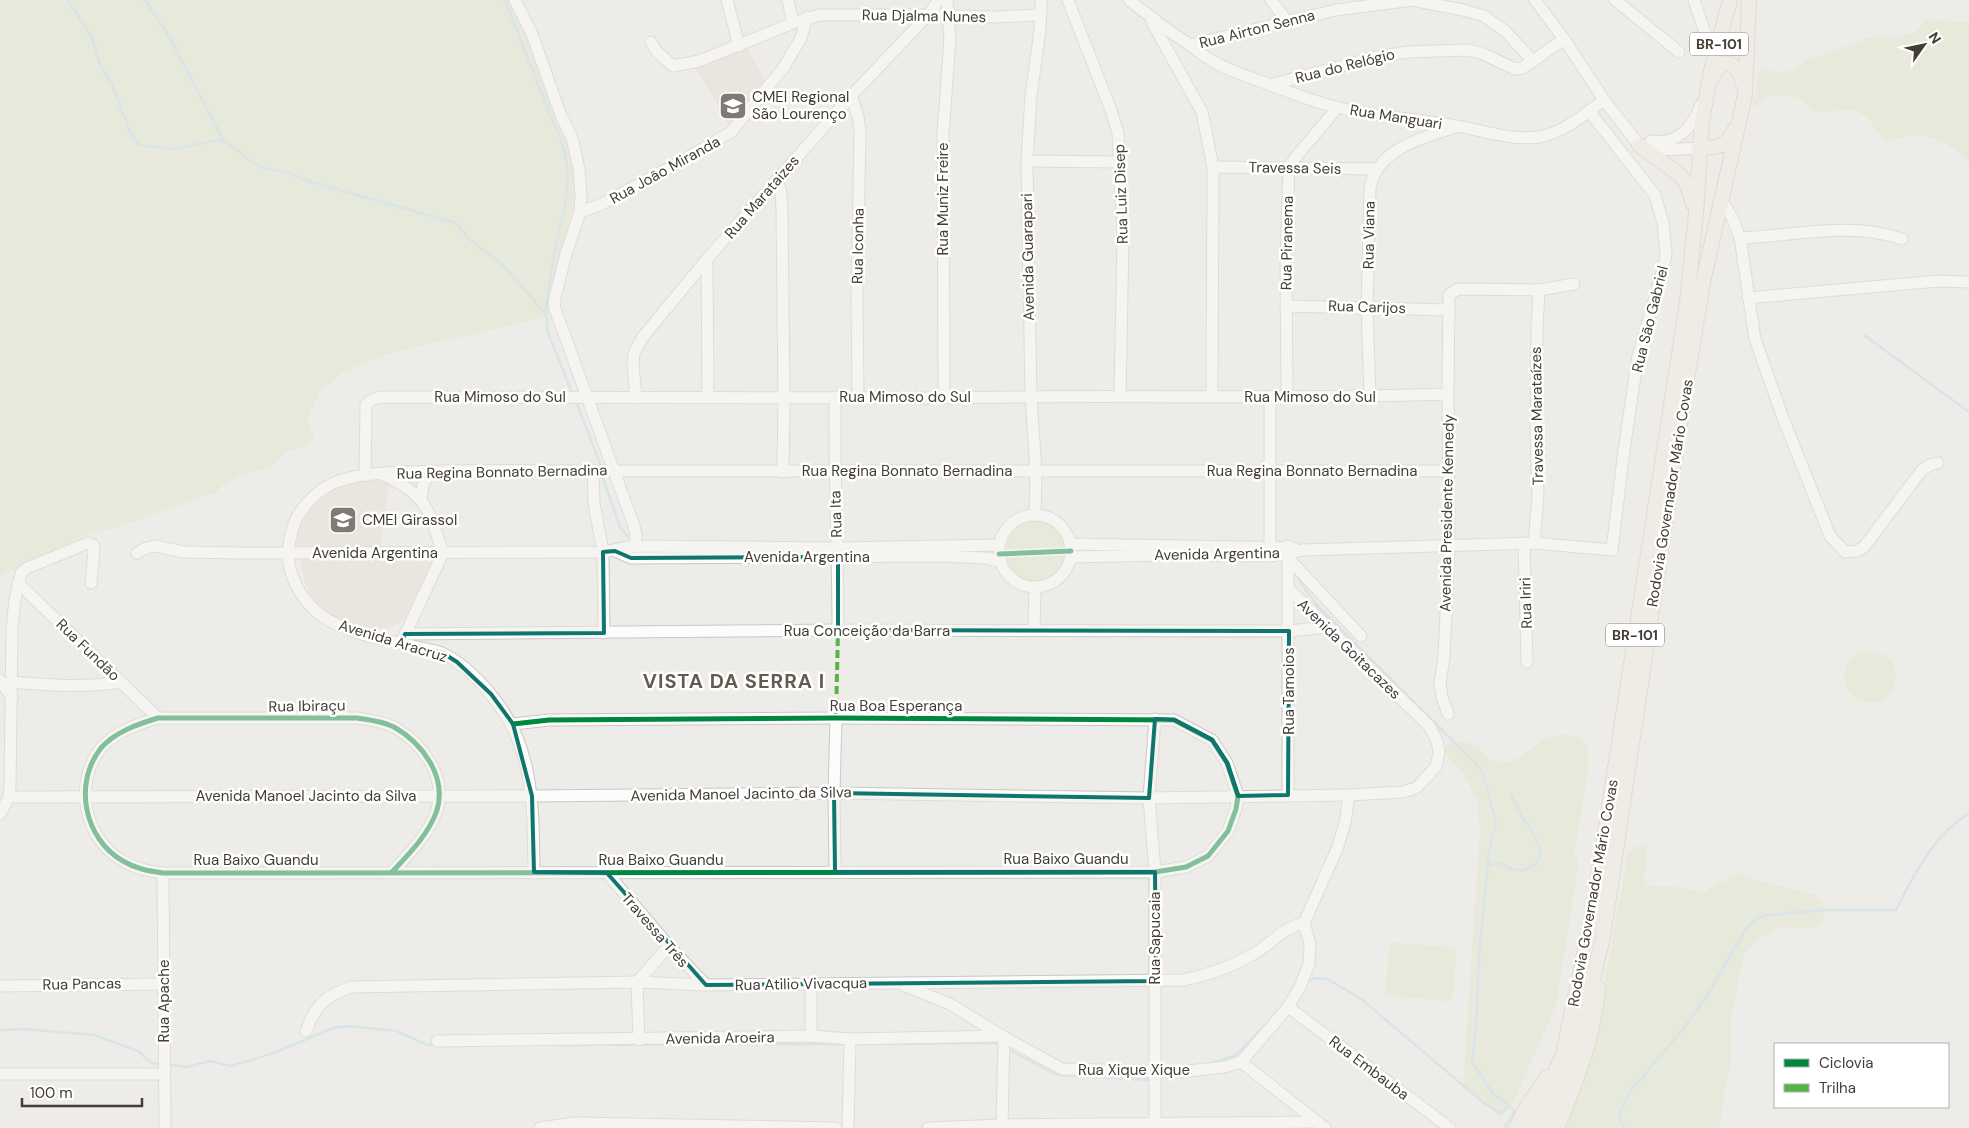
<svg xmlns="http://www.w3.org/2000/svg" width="1969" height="1128" viewBox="0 0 1969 1128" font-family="'DM Sans',sans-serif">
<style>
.education{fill:#e4ded4}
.green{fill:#dde6ca}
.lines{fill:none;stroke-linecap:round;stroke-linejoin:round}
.stream{stroke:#bcdae9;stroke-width:2.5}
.minor-casing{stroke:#cac8c4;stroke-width:13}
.major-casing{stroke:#cfc6b7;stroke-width:16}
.minor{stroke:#fcfcfc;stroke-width:11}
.major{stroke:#efebe4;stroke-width:14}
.quiet{stroke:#57b346;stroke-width:4;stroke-dasharray:8 4;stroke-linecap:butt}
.cycleway-casing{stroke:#fff;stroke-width:8}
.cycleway{stroke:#00873e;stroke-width:5}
.marked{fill:none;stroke:#0f766e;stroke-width:4;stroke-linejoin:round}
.labels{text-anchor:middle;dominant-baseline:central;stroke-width:5;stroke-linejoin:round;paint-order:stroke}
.shield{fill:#fff;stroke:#7b7772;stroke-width:1}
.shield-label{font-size:14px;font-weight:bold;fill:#433d35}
.street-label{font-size:15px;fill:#433d35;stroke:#fff}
.poi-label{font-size:15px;fill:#433d35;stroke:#fff;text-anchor:start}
.district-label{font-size:20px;font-weight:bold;letter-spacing:1px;fill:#655a4e;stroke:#fff}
</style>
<rect width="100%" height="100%" fill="#eeece8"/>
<g class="education">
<polygon points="747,47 767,84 731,128 696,69"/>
<polygon points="359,481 378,481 389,483 380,546 296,546 298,528 308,511 336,487"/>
<polygon points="434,558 408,617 392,627 365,630 338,620 325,611 313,599 305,583 300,559"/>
</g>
<g class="green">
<path d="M 0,0 L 513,0 L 576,163 C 577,211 558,265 552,313 L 524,322 L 388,354 L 343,372 L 319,393 L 308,419 L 313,434 L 313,440 L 298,450 L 287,451 L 271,468 L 245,473 L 224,484 L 215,493 L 115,528 L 90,533 L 0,576 Z"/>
<path d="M 1926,19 L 1969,22 L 1969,163 C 1955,145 1933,135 1910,136 C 1900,137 1894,142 1883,139 C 1870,122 1864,106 1839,110 C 1832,112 1823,114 1816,112 C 1810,110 1806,104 1801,100 C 1785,90 1765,96 1752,109 L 1760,68 L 1782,73 L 1797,67 L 1809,58 L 1825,54 L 1870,37 L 1897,37 L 1911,33 L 1919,29 Z"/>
<circle cx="1036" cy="551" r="30"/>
<circle cx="1870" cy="677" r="26"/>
<path d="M 1565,734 C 1586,738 1589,742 1589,763 L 1574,854 L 1578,860 L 1578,867 L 1556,1005 L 1514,1101 L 1502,1118 L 1463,1087 L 1480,830 L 1477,800 L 1462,772 L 1442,750 C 1450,739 1456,742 1468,742 L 1469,744 L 1478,747 L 1492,760 L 1507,762 L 1518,758 L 1541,741 Z"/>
<polygon points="1649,844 1646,856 1644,886 1678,887 1703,893 1725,880 1742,874 1763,882 1816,895 1825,908 1825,916 1821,924 1815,929 1781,927 1759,938 1744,955 1731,1017 1731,1065 1725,1090 1720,1128 1566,1128 1561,1126 1593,1046 1628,854 1634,847"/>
<polygon points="1390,942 1457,948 1452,1002 1385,995"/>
</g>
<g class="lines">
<g class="stream">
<polyline points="68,0 91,36 101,67 112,85 130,132 139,145 173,149 218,140 228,143 256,165 263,168 290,173 308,181 456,223 470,240 503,265 545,313 547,319 547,330 572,393"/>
<polyline points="145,0 167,33 224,141"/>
<path d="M 505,0 L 552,120 C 577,166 567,197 556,245 C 552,268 548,290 545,313"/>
<polyline points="1864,335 1969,412"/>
<polyline points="577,404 600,464"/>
<polyline points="603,478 620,527 628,537"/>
<polyline points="1298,579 1317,605 1458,746 1476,763 1483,774 1496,822 1489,851 1479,955 1476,1030 1472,1062 1492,1092 1515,1111 1504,1128"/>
<path d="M 1488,865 L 1500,863 C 1510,869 1517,873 1529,868 C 1553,857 1532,832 1523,818 C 1518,811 1515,802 1511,794"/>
<polyline points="1307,983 1315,978 1327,979 1360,998 1485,1104 1500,1113 1509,1106"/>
<polyline points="0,1030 25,1029 94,1035 138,1051 151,1063 158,1064"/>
<polyline points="884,1044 994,1043 1000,1045"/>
<polyline points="561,1045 846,1044"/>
<polyline points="1007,1049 1057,1075 1151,1080"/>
<polyline points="1212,1063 1236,1055 1266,1025"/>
<polyline points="170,1065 187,1067 210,1061 231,1066 274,1053 333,1028 347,1026 397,1031 427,1045 436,1045"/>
<path d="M 1625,1128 L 1620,1120 L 1620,1113 L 1628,1094 L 1683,1029 L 1708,994 L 1747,927 L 1758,918 L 1768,915 L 1824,910 L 1896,910 C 1914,874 1934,835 1969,813"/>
</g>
<g class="minor-casing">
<g id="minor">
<polyline points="515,0 532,34 560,113 572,138 579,169 581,195 580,212 566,254 554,302 555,309 634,526 636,535 635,546"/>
<polyline points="727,0 739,46"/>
<polyline points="788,0 793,23"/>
<polyline points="1068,0 1111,110 1118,133 1123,238 1120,397"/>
<polyline points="1129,0 1165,28 1190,45 1336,10 1412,0 1463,10 1484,16 1505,31 1533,61 1564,39"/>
<polyline points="1271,0 1287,21"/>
<polyline points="1535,0 1564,39 1604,100 1639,145 1660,150 1699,148"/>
<polyline points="1615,0 1679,52"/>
<polyline points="1694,0 1705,33"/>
<polyline points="1152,22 1202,112 1213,167 1212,396"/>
<polyline points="651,42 657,52 673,66 699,61 793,23 819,15 928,15 994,17 1041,15"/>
<path d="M 1190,45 C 1214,65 1232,71 1260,81 C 1286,91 1313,102 1340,108 C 1378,117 1417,119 1456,126 C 1483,130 1511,141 1539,137 C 1563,133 1585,114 1604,100"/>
<polyline points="1270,85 1376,57 1407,52 1467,50 1481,53 1515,69 1522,68 1533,61"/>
<polyline points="851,96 858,116 860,130 857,300 858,397"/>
<path d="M 1651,141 C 1678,145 1692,128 1701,105"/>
<polyline points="1027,161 1120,162"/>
<polyline points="1213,167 1377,169"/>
<polyline points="777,179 781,193 782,209 784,398 783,472"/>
<polyline points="1721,199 1733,219 1740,238 1755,339 1783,418 1830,536 1845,552 1857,551 1864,547 1922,470 1930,465 1938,463"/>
<polyline points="580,212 602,204 691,156 731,132 784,67 801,38 807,17"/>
<path d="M 1740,238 C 1794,236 1851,221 1902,239"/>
<polyline points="707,259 708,397"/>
<polyline points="1748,298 1938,281 1969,282"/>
<polyline points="1286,306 1448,310"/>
<polyline points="1287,396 1286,261 1289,167 1295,158 1338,107"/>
<path d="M 835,397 C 834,475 838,553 838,630"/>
<path d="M 1370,397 L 1367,307 L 1370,188 C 1377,149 1423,137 1456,127"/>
<polyline points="636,398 633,365 634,354 642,338 707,259 851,96 928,15 939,0"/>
<polyline points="944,398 943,133 950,39 947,0"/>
<polyline points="1270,398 1270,554"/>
<polyline points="593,471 594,503 603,552 604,633"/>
<path d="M 382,474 C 427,495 428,508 443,553"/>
<path d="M 365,475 L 366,405 L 370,401 L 380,397 L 944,398 C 1112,394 1280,400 1448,394"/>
<polyline points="421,499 423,485 431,471"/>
<circle cx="1035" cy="551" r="36"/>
<polyline points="1035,515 1036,471 1031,396 1027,161 1031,96 1040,30 1041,0"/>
<polyline points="1534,543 1538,494 1536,435 1537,328 1539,290"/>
<polyline points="1070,544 1294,548"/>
<polyline points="1524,544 1527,662"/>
<polyline points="615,551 631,558 941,556 985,558 1000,561"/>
<polyline points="137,553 146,548 155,546 184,552 243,553 603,552 635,546 838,548 999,545"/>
<polyline points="1071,557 1167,555 1270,556 1303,550 1534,543 1612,550 1624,450 1638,356 1663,269 1666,254 1663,223 1655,195 1589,111"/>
<polyline points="1288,558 1361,636"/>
<polyline points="18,583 158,718"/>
<polyline points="1288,588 1288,795"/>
<polyline points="1034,630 1035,587"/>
<polyline points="405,634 838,630 1289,631 1329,627"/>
<polyline points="403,639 443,553"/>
<polyline points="0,680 12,698"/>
<path d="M 12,682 C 49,685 84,688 121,682"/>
<polyline points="1448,714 1442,697 1440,683 1444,657 1449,546 1448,394 1449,295 1458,289 1539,290 1574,284"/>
<polyline points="9,797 532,796 834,793 1149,798 1349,795 1403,792 1416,788 1436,767 1439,752 1437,741 1430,727 1288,588 1288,546"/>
<polyline points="0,814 9,797 10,786 12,628 15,600 21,573 27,568 88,543 93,545 94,550 91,583"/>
<path d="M 392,872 C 409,854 429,834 437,810 C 447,776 422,743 394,727 C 382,721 369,720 357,718 L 158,718 C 138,724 115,732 101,748 C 73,783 84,839 123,861 C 136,869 149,871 163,873 L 1155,872 L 1186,867 L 1208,856 L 1228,831 L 1236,809 L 1238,796 L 1227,763 L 1212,740 L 1174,720 L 836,718 L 549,720 L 513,724"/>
<path d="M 534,872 C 533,809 535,747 492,696 C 480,681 462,663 444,654 C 436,650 425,649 417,647 C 385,639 349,635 322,616 C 301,601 285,572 289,546 C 290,540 291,533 293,527 C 297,512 313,495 326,487 C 350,473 382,473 408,472 C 470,469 532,471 593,471 L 1449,471"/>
<polyline points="835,872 834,793 836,718"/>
<polyline points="163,873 165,1128"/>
<polyline points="607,873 669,946 706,985"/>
<polyline points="0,986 165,984"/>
<polyline points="905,986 950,1004 1002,1036 1062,1069 1180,1072 1224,1067 1241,1062 1288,1007 1300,987 1309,964 1310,944 1304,923 1337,849 1345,823 1349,795"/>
<polyline points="1288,1007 1450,1128"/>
<path d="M 306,1031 C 316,1004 324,997 351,987 L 637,982 L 706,985 L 1183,980 C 1209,975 1232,967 1255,953 C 1272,943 1284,927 1304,923"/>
<polyline points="811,1036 811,984"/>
<polyline points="639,1040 637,982 669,946"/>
<polyline points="437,1041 811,1036 850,1039 1002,1036"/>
<polyline points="1241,1062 1325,1128"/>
<polyline points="0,1074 164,1074"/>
<polyline points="1002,1125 1004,1037"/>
<polyline points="540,1128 575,1123 836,1128"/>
<polyline points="848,1128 850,1039"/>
<polyline points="928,1128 1002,1125 1318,1122"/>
<polyline points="1155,1128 1155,872 1149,798 1155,719"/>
</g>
</g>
<g class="major-casing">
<g id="major">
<path d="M 1712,78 C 1724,54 1737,62 1743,84"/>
<polyline points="1639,145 1680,175 1687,185 1693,204"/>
<path d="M 1699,148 C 1718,147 1726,148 1735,129"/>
<polyline points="1516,1128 1527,1106 1547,1077"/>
<polyline points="1530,1128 1563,1054 1592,917 1687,302 1696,214 1702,121 1711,71 1730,0"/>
<polyline points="1544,1128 1577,1047 1603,937 1682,410 1703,282 1745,95 1749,0"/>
<path d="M 1557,1128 C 1576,1082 1594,1037 1598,988"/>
</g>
</g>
<use href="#minor" class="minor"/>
<use href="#major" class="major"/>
<polyline class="quiet" points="836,718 838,630"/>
<g class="cycleway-casing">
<g id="cycleway">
<polyline points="999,554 1071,551"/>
<path d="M 392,872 C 409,854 429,834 437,810 C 447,776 422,743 394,727 C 382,721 369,720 357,718 L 158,718 C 138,724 115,732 101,748 C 73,783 84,839 123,861 C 136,869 149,871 163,873 L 1155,872 L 1186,867 L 1208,856 L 1228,831 L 1236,809 L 1238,796 L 1227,763 L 1212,740 L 1174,720 L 836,718 L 549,720 L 513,724"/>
</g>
</g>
<use href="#cycleway" class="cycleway"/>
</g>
<path d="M0 0H1969V1128H0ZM 615,551 L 631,558 L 838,557 L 838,630 L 1289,631 L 1288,795 L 1238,796 L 1227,763 L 1212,740 L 1174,720 L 1155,719 L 1149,798 L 834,793 L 835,872 L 1155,872 L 1156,981 L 706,985 L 607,873 L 534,872 L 532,796 L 513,724 L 491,694 L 457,662 L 443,653 L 401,643 L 405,634 L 604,633 L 603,552 Z" fill="#eeece8" fill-opacity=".55" fill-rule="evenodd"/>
<path class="marked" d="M 615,551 L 631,558 L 838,557 L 838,630 L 1289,631 L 1288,795 L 1238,796 L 1227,763 L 1212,740 L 1174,720 L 1155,719 L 1149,798 L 834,793 L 835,872 L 1155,872 L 1156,981 L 706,985 L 607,873 L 534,872 L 532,796 L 513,724 L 491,694 L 457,662 L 443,653 L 401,643 L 405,634 L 604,633 L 603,552 Z"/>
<defs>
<g id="school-square" transform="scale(1.4375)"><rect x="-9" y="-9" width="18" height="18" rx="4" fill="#7f7a74" stroke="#fff"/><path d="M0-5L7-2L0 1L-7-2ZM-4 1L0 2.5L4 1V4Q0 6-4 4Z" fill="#fff"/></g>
</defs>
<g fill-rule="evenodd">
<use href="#school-square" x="733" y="106"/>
<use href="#school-square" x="343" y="520"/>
</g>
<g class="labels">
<g class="shield">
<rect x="1690" y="32.5" width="58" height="23" rx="4"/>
<rect x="1606" y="623.5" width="58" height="23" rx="4"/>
</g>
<g class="shield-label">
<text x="1719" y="44">BR-101</text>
<text x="1635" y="635">BR-101</text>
</g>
<g class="street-label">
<text transform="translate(924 16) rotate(1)">Rua Djalma Nunes</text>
<text transform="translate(1257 29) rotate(-14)">Rua Airton Senna</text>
<text transform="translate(1345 66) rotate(-14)">Rua do Relógio</text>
<text transform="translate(1396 117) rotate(9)">Rua Manguari</text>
<text transform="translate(1295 168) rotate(1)">Travessa Seis</text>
<text transform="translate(665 170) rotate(-29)">Rua João Miranda</text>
<text transform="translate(1121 194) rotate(-92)">Rua Luiz Disep</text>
<text transform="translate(762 197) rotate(-49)">Rua Marataizes</text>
<text transform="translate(943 199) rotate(-90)">Rua Muniz Freire</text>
<text transform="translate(1369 235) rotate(-89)">Rua Viana</text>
<text transform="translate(1287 243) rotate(-89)">Rua Piranema</text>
<text transform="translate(858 246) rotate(-89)">Rua Iconha</text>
<text transform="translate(1028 257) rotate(-91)">Avenida Guarapari</text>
<text transform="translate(1367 307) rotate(2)">Rua Carijos</text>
<text transform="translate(1650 319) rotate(-76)">Rua São Gabriel</text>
<text x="500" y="397">Rua Mimoso do Sul</text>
<text x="905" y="397">Rua Mimoso do Sul</text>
<text x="1310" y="397">Rua Mimoso do Sul</text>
<text transform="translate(1537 416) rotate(-91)">Travessa Marataízes</text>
<text x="907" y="471">Rua Regina Bonnato Bernadina</text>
<text x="1312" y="471">Rua Regina Bonnato Bernadina</text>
<text transform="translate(502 472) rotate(-1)">Rua Regina Bonnato Bernadina</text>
<text transform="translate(1670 493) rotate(-81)">Rodovia Governador Mário Covas</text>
<text transform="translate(1447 513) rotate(-89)">Avenida Presidente Kennedy</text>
<text transform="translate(836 514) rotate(-92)">Rua Ita</text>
<text x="375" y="553">Avenida Argentina</text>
<text transform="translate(1217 554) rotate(-1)">Avenida Argentina</text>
<text x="807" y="557">Avenida Argentina</text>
<text transform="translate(1526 603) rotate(-92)">Rua Iriri</text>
<text x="867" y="631">Rua Conceição da Barra</text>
<text transform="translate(393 641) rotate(17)">Avenida Aracruz</text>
<text transform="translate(1349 649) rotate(44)">Avenida Goitacazes</text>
<text transform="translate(88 650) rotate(44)">Rua Fundão</text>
<text transform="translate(1289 691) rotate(-90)">Rua Tamoios</text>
<text transform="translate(307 706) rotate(-1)">Rua Ibiraçu</text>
<text x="896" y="706">Rua Boa Esperança</text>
<text transform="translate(741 794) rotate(-1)">Avenida Manoel Jacinto da Silva</text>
<text x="306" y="796">Avenida Manoel Jacinto da Silva</text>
<text x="1066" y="859">Rua Baixo Guandu</text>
<text x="256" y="860">Rua Baixo Guandu</text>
<text x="661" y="860">Rua Baixo Guandu</text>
<text transform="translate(1593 893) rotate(-80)">Rodovia Governador Mário Covas</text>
<text transform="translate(655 930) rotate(49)">Travessa Três</text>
<text transform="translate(1155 938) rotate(-90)">Rua Sapucaia</text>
<text transform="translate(82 984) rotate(-1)">Rua Pancas</text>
<text transform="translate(801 984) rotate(-1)">Rua Atilio Vivacqua</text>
<text transform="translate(164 1001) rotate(-90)">Rua Apache</text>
<text transform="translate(720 1038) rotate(-1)">Avenida Aroeira</text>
<text transform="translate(1369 1068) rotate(37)">Rua Embauba</text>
<text x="1134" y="1070">Rua Xique Xique</text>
</g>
<g class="poi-label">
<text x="752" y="97">CMEI Regional<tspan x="752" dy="17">São Lourenço</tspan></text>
<text x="362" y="520">CMEI Girassol</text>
</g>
<g class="district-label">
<text x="734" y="681">VISTA DA SERRA I</text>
</g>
</g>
<rect x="1774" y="1043" width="175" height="65" fill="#ffffff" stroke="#b4b1ae"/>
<rect x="1784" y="1059" width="25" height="8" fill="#00873e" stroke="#b4b1ae"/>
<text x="1819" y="1068" font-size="15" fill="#433d35">Ciclovia</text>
<rect x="1784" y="1084" width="25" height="8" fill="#57b346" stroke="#b4b1ae"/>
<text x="1819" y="1093" font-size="15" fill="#433d35">Trilha</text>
<g transform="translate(1924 45) rotate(57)" stroke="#ffffff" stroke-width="4" paint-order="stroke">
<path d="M0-4L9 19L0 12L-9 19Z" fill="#433d35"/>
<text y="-8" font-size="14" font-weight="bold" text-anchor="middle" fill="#433d35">N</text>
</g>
<path d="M22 1098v8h120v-8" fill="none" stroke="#433d35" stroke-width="2.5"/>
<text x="30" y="1098" font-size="15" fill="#433d35" stroke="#ffffff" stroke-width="4" paint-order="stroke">100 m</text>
</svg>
